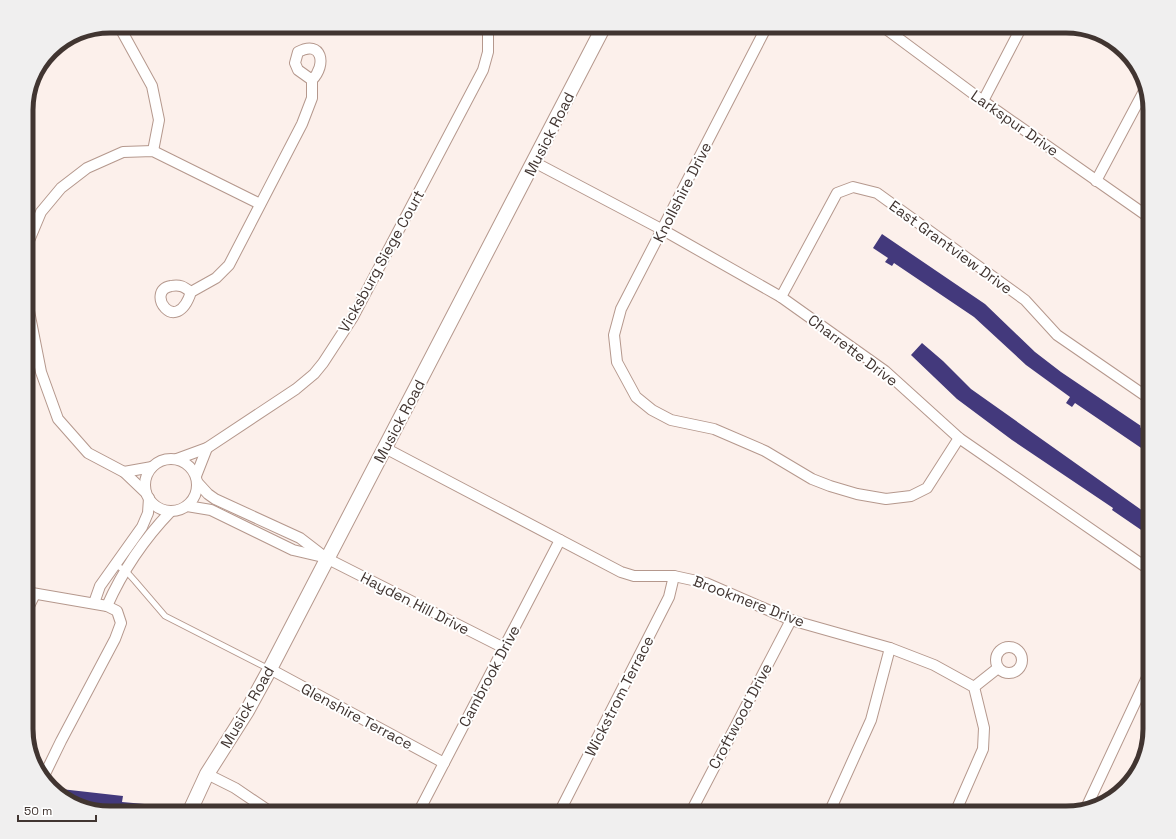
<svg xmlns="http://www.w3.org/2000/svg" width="1176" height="839" viewBox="0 0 1176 839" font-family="'Space Grotesk',sans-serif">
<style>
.building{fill:#43397c}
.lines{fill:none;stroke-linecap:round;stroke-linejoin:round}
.lane-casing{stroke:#b5988d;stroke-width:7}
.street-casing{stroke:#b5988d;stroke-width:12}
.secondary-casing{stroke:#b5988d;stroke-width:16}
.lane{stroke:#fff;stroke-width:5}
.street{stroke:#fff;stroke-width:10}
.secondary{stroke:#fff;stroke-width:14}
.labels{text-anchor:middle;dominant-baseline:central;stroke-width:4;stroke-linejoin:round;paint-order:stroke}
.street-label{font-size:15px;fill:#413531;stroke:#fff}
.rim{fill:none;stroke:#413531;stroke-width:5}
</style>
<rect width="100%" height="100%" fill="#fcf0eb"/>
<g class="building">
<polygon points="882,234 985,304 1035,352 1061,372 1141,426 1140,427 1150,434 1150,454 1075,403 1072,407 1066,403 1070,397 1026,365 974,317 894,263 892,266 885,262 888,258 873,248"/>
<polygon points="922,343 943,361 971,389 1150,516 1150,536 1112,510 1113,508 1012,440 957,399 911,355"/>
<polygon points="52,788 123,796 122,802 178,807 178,813 110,813 59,796"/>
</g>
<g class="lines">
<g class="lane-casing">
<polyline id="lane" points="116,565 126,571 135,581 165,616 269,669"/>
</g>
<g class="street-casing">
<g id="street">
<polyline points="119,26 152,86 159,120 153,151"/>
<polyline points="767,26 621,309 614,335 617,362 636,397 652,410 671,420 714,429 765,451 812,479 830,486 857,494 886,499 911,496 927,488 959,438"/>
<polyline points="882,26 983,101 1150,218"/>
<polyline points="983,101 1022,26"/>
<polyline points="534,162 663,230 781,297 885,371 959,438 1150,570"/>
<polyline points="1096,181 1145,89"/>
<polyline points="26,266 28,243 41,212 61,188 87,168 123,152 153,151 260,204"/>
<path d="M 191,292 C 184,287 180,284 171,286 C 144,291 176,338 191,292 L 216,278 L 229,265 L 302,124 L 312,98 L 312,80 L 298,70 L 295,63 L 298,52 C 322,39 327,65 312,80"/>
<polyline points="26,296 41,372 58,419 88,453 124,472 146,493"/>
<polyline points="781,297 837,193 853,187 877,193 1025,300 1057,335 1150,399"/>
<polyline points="385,448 621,572 634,576 674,576 706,583 791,620 890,648 934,665 974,687 984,728 983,749 955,813"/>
<circle cx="171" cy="485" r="26"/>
<polyline points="177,459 207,448 296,389 314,374 323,363 353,317 483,70 488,52 488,26"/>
<polyline points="124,472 152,467"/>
<polyline points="196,476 207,448"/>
<polyline points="197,482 208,494 215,499 300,538 326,558 504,648"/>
<polyline points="187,506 211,510 293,550 323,557"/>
<polyline points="26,592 107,606 117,611 121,623 115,639 61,741 43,778"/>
<polyline points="94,603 100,586 142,527 148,513 149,498"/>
<path d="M 107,606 C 122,572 145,538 171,511"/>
<polyline points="26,612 35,594"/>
<circle cx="1009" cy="660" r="13"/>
<polyline points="270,669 444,763"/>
<polyline points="974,687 998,668"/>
<polyline points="207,774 235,788 272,813"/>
<polyline points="1086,808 1150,671"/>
<polyline points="418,813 560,540"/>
<polyline points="559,813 669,597 674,576"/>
<polyline points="692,813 693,808 791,620"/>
<polyline points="829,813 871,720 890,648"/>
</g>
</g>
<g class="secondary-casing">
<polyline id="secondary" points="189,813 207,774 247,711 270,669 604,26"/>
</g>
<use href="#lane" class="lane"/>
<use href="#street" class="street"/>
<use href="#secondary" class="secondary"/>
</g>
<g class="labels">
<g class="street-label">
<text transform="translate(1015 123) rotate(35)">Larkspur Drive</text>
<text transform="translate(549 134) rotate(-63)">Musick Road</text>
<text transform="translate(682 192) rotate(-63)">Knollshire Drive</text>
<text transform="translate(951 247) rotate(36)">East Grantview Drive</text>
<text transform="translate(381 261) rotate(-61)">Vicksburg Siege Court</text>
<text transform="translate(853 350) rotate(37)">Charrette Drive</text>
<text transform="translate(399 421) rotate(-62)">Musick Road</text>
<text transform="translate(749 601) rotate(21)">Brookmere Drive</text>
<text transform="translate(415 603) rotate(27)">Hayden Hill Drive</text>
<text transform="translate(489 676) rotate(-62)">Cambrook Drive</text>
<text transform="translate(619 696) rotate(-63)">Wickstrom Terrace</text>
<text transform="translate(247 707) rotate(-60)">Musick Road</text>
<text transform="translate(357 716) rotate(28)">Glenshire Terrace</text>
<text transform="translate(740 716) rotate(-62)">Croftwood Drive</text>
</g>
</g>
<path d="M0 0H1176V839H0ZM110 33H1066A77 77 0 0 1 1143 110V729A77 77 0 0 1 1066 806H110A77 77 0 0 1 33 729V110A77 77 0 0 1 110 33Z" fill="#f0efef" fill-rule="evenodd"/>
<path class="rim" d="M110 33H1066A77 77 0 0 1 1143 110V729A77 77 0 0 1 1066 806H110A77 77 0 0 1 33 729V110A77 77 0 0 1 110 33Z"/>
<path d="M18 815v6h78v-6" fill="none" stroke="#413531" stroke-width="2"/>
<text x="24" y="815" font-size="12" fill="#413531" stroke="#ffffff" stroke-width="3" paint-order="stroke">50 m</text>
</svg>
